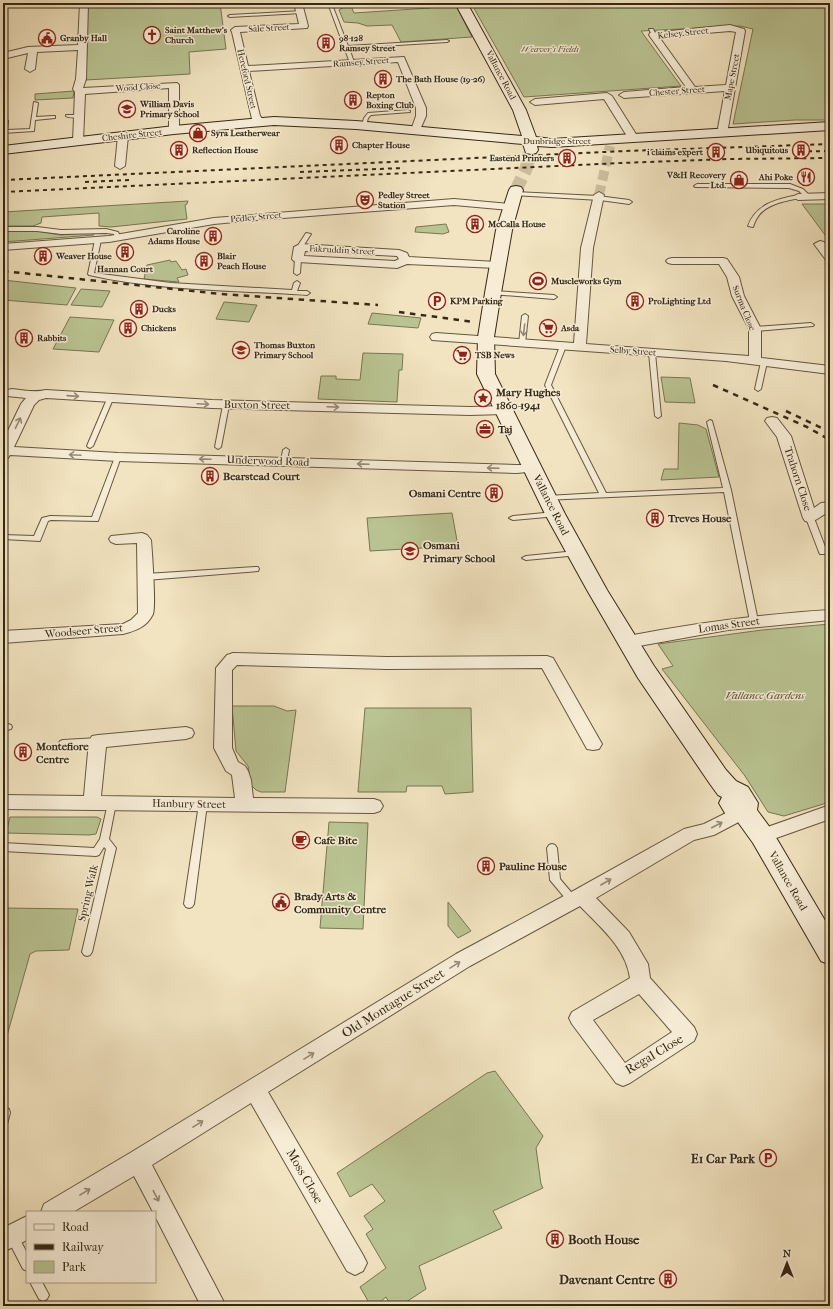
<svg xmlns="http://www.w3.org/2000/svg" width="833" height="1309" viewBox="0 0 833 1309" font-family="'IM FELL French Canon',serif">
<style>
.green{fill:#bac493;stroke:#787654}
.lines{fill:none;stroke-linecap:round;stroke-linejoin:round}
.minor-tunnel{stroke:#ccbe9e;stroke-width:10;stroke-dasharray:10 5;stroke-linecap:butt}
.secondary-tunnel{stroke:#ccbe9e;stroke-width:13;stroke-dasharray:13 6;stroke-linecap:butt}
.service-casing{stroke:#65573f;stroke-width:2}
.minor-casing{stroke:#65573f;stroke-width:2}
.secondary-casing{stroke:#362814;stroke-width:2}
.service{fill:#f7edd7;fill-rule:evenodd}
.minor{fill:#f7edd7;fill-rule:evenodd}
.secondary{fill:#f7edd7;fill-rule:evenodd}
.rail-far1{stroke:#362814;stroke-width:2;stroke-dasharray:4 4;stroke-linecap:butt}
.rail{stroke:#362814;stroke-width:2.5;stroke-dasharray:5.5 5.5;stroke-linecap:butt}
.oneway{stroke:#968a76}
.labels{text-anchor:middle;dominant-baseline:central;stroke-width:3;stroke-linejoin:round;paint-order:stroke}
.far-street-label{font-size:9px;fill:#362814;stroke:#f7edd7}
.far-poi-label{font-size:9px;font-weight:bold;fill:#362814;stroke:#f7edd7;text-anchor:start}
.far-park-label{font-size:9px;font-style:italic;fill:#574f34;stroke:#f7edd7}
.poi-label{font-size:11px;font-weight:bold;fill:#362814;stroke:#f7edd7;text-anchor:start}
.street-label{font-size:11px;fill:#362814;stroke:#f7edd7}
.park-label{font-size:11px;font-style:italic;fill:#574f34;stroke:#f7edd7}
.near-street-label{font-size:13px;fill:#362814;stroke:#f7edd7}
.near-poi-label{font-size:13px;font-weight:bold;fill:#362814;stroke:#f7edd7;text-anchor:end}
</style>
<rect width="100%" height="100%" fill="#f2e4c1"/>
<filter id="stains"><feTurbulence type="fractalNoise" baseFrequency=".005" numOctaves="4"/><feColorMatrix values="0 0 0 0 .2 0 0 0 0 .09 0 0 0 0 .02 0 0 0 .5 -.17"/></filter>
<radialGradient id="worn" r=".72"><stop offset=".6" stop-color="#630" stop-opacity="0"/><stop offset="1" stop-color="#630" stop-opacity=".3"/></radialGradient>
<g class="green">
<polygon points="153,3 220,3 226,49 189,52 190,74 86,80 88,6"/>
<polygon points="427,3 455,4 472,37 401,42 392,25 367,26 358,23 344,22 339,10 344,7 351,6 354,13 430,8"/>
<polygon points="471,3 830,3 830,120 795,120 733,124 753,29 740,26 641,31 681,86 524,97"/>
<polygon points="74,91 73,98 35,100 35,94"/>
<polygon points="188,201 187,204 185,205 187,219 111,227 99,226 99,213 42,217 41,223 33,226 3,226 3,212"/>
<polygon points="802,204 827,204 830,209 830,235 825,235"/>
<polygon points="446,224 449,232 443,234 415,232 416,227"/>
<polygon points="3,231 37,231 61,235 93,232 94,235 3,242"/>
<polygon points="170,260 171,262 176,261 182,270 186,269 188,275 177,278 179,282 144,279 147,265"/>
<polygon points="3,280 76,288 67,305 3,300"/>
<polygon points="81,289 110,291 102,307 71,305"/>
<polygon points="224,302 257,305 249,322 216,319"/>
<polygon points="372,313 421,318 418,328 368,324"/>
<polygon points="70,317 114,320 99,352 53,349"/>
<polygon points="363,353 403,354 402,370 399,370 397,402 318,399 321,376 336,376 336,379 360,380"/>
<polygon points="661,377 690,378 695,403 665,402"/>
<polygon points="679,423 698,425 706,429 719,477 661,480 664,469 678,469"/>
<polygon points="452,513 458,546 370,551 367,518"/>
<polygon points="830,624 830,802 784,816 768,812 745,776 662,669 673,666 658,644 762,630"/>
<polygon points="232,706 274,706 287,711 296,710 285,792 261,792 256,790 251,785 248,766 236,751"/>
<polygon points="365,708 471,708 473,792 445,794 442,786 407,786 406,792 358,792"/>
<polygon points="10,817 97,817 101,819 96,834 89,835 6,833"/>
<polygon points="329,822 368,823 363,929 320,928"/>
<polygon points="448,902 471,931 458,938 448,926"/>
<polygon points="3,908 78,909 69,950 36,951 30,954 3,1050"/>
<polygon points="495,1071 543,1136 536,1148 541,1184 543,1188 493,1211 502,1228 419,1266 426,1289 400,1306 391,1306 386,1297 375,1306 371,1306 360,1287 386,1268 366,1234 373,1229 364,1216 385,1201 372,1184 350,1197 337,1173 487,1073"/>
</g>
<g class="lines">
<polyline class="minor-tunnel" points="599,195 610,146"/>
<polyline class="secondary-tunnel" points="516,190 526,169 531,150"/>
<g class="service-casing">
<g id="service">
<polygon points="339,3 366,3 364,4 333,7 348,46 447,40 449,41 447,42 349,48 354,62 350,63 329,6"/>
<polygon points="106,4 106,6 105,6 83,7 81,6 83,5"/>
<polygon points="302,11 302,13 301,13 230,17 228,16 230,15"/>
<polygon points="649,29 653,29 656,35 652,35"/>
<polygon points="34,102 38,103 36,117 53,116 55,116 55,118 35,120 34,131 3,133 3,120 8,121 7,130 30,129"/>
<polygon points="408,110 410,111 410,112 371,115 368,118 366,126 362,125 364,118 368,113"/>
<path d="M 66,115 L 79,115 L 81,116 C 78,118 69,118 66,116 Z"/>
<polygon points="830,180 830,185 827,183"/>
<polygon points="697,184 790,184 803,189 811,197 806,198 799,191 789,188 695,187 694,186"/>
<polygon points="515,192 598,196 629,200 632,202 629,204 600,200 513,195 513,193"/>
<path d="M 798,195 L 800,196 L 800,198 C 785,201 765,204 757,218 C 755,221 754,224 753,227 L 748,226 C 756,204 777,199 798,195 Z"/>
<polygon points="3,227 37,227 61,230 106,229 118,232 121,238 116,239 114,234 106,233 61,234 37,231 3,231"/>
<polygon points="306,233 311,234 302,248 298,248 297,247"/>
<path d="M 98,238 L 101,240 L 94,273 L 171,283 L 292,290 L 294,283 L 297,281 L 300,283 L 297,291 L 307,291 L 310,293 L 307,295 C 235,290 160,291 89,275 L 88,274 L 95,240 Z"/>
<polygon points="298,257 301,259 300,273 297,275 294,273 295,259"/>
<polygon points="493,291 554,295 557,297 554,299 491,294 491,292"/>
<polygon points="525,314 528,316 525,343 522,345 519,343 522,316"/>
<polygon points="811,323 814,325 813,326 755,331 752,329 755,327"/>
<polygon points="563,344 566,346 551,385 606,493 723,488 707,422 710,420 712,421 731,490 758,621 757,623 751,623 750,621 724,492 544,500 543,498 544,496 547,496 599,493 545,385 560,346"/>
<polygon points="652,351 655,353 661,416 658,418 655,416 649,353"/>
<polygon points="764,360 767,362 761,389 758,391 755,389 761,362"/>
<polygon points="110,397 113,399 93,446 90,448 88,447 87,446 107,399"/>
<polygon points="226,403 229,405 221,447 218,449 215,447 223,405"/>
<polygon points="286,448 289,450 287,461 284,463 281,461 283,450"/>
<polygon points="118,455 121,457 98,521 51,520 48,521 40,541 3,539 3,535 34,536 42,518 50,516 92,517 115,457"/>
<polygon points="555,512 558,512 559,514 558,516 513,520 509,518 513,516"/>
<polygon points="807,516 810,516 814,518 827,552 826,554 820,554 819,552 806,518"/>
<polygon points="576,551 579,551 580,553 579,555 526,560 522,558 526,556"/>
<polygon points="255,567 258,567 259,569 258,571 146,580 142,577 146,574"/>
<polygon points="8,724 11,725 12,727 11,729 3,731 3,725"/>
<polygon points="98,738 101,739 102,741 101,743 98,744 63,746 60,745 59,743 60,741 63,740"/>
<polygon points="112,800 115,801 116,803 109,839 116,848 92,952 90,955 87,956 84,955 82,952 106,849 104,847 99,855 96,856 3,851 3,843 94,848 100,839 108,803 109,801"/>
<polygon points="203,801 206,802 207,804 194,904 192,907 189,908 186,907 184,904 199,804 200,802"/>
<polygon points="552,844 555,845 557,848 560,879 576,898 578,901 576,904 573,905 570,904 550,880 547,848 549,845"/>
<polygon points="5,1108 9,1109 10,1113 7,1124 3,1125 3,1109"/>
<polygon points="12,1230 16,1232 27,1253 27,1271 23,1269 6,1236 8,1232"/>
<polygon points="30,1282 42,1282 49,1295 47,1299 43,1301 39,1299"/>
</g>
</g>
<g class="minor-casing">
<g id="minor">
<polygon points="80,3 88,3 86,79 83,88 177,83 179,85 179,130 177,132 171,132 169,130 169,88 85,94 83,141 78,144 74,143 73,141 75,92 73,89 76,79 78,50 37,52 35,69 30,72 25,69 28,53 3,59 3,53 28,47 78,45"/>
<polygon points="294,3 302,3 308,26 307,28 240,32 248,66 404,57 426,108 426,116 419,132 413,132 411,130 416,116 416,108 398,62 249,71 260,116 266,123 264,125 258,125 252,119 232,32 231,30 235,27 299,24"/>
<path d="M 730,25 L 744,29 L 745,31 L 728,128 L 730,133 L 729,135 L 721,135 L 718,128 L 725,91 L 624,98 L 619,95 L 624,92 L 686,87 L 649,35 L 650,33 ZM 730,31 L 736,32 L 726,85 L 695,87 L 659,37 Z"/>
<polygon points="607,93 612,96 639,139 638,141 630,141 604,99 535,105 530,102 535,99"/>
<polygon points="123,133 128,136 125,166 120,169 115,166 118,136"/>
<polygon points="599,192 604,195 593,248 586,344 749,356 749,329 732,296 727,277 719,264 672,264 668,263 666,261 668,259 672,258 723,258 727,259 739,277 744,296 761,329 761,358 830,366 830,374 726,361 432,340 430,337 432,334 436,333 574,343 581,248 594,195"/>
<polygon points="830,193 830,199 798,200 793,197 798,194"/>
<polygon points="454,199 510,204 515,207 510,210 454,205 257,220 214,224 109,242 3,250 3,244 109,236 214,218"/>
<polygon points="820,241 824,242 830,250 830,261 826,260 814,244"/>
<path d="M 300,244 L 399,250 L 407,253 L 409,257 L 497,262 L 501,263 L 503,265 L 501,267 L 497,268 L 407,264 L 397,268 L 298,262 L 294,261 L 292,259 L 294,247 ZM 305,251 L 397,256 L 399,259 L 395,261 L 304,256 Z"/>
<path d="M 12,389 C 25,390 33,393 46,390 L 212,400 L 470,407 L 504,406 L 509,407 L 511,410 L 509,413 L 504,414 L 470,415 L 212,408 L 46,398 L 39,400 L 34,405 L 14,447 L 118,453 L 517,465 L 537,465 L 539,468 L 537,471 L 517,473 L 118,461 L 10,455 L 8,458 L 3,459 L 3,441 L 21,404 L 26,398 L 7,396 L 6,393 L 7,390 Z"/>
<path d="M 772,417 L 777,418 L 791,436 L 814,508 L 821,503 L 830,502 L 830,512 C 821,514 816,524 805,521 L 803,518 L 777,437 L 765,421 L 767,418 Z"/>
<path d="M 142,533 L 147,535 L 151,540 C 152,552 156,607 153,614 C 147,627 135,631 123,634 L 3,643 L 3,631 L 123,624 L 131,620 L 138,613 L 137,543 L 116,544 L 111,542 L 109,539 L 111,536 Z"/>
<path d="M 830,610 L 830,620 L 728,630 L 628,648 L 622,646 L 620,642 L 622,638 L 628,636 C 695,623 762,614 830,610 Z"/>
<polygon points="233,653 387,657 547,656 553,658 602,744 599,749 593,750 587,749 542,668 387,669 237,665 232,670 232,748 238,762 245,766 248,771 251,780 253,798 374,799 380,801 383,806 380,811 374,813 3,809 3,795 84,796 89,741 92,736 98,735 186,727 192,729 194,733 192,737 186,739 106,747 101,796 235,798 232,775 226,771 214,748 216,668 227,655"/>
<path d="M 744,804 L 750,806 L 753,811 L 750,816 L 714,835 L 694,840 L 596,898 L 629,932 L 648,964 L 650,978 L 694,1027 L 697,1034 L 694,1041 L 630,1083 L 623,1086 L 616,1083 L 572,1024 L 569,1018 L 572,1012 L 630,978 C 626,948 600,927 580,906 L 470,966 L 268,1092 L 363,1255 L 367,1263 L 363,1271 L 355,1275 L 347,1271 L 251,1103 L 152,1165 L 226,1306 L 201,1306 L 155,1216 L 155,1212 L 153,1212 L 134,1176 L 73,1212 L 41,1212 L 44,1204 L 130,1153 L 456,954 L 575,890 L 684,829 L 704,824 ZM 639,994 L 672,1032 L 625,1063 L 593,1020 Z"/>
<polygon points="830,805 830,819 762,843 756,841 753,836 756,831"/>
<polygon points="27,1216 27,1240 3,1252 3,1228"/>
</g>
</g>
<g class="secondary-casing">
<g id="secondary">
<polygon points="455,3 467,3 526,110 536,137 552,139 830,122 830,130 552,147 537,146 538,150 536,153 531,154 526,153 523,144 356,129 274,125 174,134 3,154 3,146 174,126 274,117 356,121 522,136 513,110"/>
<polygon points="516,186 521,187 523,190 512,230 501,293 494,337 495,374 565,514 607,590 654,666 726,770 736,781 748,787 758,803 757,810 771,829 830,929 830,965 821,961 753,843 735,818 726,815 719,803 722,797 718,795 710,784 638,678 587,590 545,514 477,374 478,337 485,293 496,230 509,190 511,187"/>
</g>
</g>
<use href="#service" class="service"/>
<use href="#minor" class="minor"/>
<use href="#secondary" class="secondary"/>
<g class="rail-far1">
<polyline points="760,152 830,151"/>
<polyline points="300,172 404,168"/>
<polyline points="3,180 626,151 830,144"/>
<polyline points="85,182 129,180"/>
<polyline points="3,192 621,163 729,159 830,158"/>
</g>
<g class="rail">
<polyline points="3,271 221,294 378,305"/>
<polyline points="399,312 474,322"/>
<polyline points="713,385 807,427 830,440"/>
<polyline points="786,411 830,432"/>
</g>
</g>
<defs><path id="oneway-shaft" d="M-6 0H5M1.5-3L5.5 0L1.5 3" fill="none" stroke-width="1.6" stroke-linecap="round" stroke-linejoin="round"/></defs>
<g class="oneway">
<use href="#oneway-shaft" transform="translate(524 330) rotate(97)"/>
<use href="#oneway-shaft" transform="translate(73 396) rotate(4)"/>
<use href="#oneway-shaft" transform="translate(203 404) rotate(3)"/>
<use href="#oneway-shaft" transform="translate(333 407) rotate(2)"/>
<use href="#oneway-shaft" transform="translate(18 423) rotate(-64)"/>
<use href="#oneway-shaft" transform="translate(75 455) rotate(-177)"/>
<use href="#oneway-shaft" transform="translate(205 459) rotate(-178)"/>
<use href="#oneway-shaft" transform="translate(363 464) rotate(-178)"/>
<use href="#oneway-shaft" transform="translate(493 468) rotate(-178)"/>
<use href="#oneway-shaft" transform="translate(717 825) rotate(-27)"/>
<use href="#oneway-shaft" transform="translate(606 882) rotate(-30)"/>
<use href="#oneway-shaft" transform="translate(455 965) rotate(-32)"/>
<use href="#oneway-shaft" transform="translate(309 1056) rotate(-32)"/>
<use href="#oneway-shaft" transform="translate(198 1124) rotate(-32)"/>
<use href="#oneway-shaft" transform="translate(85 1192) rotate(-31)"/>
<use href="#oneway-shaft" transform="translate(156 1196) rotate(62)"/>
</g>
<defs>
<g id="church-ring" transform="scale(0.9)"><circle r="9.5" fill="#f7edd7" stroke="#8f2418" stroke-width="1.5"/><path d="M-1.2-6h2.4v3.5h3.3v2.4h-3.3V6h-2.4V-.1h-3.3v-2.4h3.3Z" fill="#8f2418"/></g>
<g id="civic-ring" transform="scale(0.9)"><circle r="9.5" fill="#f7edd7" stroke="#8f2418" stroke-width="1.5"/><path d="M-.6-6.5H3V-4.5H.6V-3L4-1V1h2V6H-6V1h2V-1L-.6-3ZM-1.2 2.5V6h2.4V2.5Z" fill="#8f2418"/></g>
<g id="building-ring" transform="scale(0.9)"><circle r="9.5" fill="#f7edd7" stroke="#8f2418" stroke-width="1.5"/><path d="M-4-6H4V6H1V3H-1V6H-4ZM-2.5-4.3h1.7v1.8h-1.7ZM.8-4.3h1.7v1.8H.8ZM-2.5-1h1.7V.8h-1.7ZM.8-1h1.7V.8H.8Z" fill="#8f2418"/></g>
<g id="school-ring" transform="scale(0.9)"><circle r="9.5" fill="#f7edd7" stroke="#8f2418" stroke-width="1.5"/><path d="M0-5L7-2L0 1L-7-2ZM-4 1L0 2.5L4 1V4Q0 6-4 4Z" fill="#8f2418"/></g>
<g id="shop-ring" transform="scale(0.9)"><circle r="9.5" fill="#f7edd7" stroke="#8f2418" stroke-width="1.5"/><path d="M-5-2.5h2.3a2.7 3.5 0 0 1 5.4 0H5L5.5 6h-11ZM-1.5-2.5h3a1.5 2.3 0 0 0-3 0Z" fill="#8f2418"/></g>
<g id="restaurant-ring" transform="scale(0.9)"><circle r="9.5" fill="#f7edd7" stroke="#8f2418" stroke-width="1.5"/><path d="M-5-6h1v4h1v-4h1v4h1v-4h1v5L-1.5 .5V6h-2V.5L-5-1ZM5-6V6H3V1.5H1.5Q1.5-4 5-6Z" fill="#8f2418"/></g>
<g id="theatre-ring" transform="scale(0.9)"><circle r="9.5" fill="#f7edd7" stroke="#8f2418" stroke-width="1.5"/><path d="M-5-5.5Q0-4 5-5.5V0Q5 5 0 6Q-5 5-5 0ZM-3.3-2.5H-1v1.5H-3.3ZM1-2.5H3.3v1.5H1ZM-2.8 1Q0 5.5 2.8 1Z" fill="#8f2418"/></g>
<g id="stadium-ring" transform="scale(0.9)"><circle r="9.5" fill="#f7edd7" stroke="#8f2418" stroke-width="1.5"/><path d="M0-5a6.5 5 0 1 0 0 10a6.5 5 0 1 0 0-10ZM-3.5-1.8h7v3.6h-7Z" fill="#8f2418"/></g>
<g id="parking-ring" transform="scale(0.9)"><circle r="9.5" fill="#f7edd7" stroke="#8f2418" stroke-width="1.5"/><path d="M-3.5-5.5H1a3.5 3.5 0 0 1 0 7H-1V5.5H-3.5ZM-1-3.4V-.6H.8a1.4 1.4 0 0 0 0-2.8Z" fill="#8f2418"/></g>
<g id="supermarket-ring" transform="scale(0.9)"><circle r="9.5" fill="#f7edd7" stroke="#8f2418" stroke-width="1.5"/><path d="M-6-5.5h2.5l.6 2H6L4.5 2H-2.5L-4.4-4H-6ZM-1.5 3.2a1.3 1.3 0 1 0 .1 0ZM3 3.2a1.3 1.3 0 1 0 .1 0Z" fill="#8f2418"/></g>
<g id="sight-ring" transform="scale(0.9)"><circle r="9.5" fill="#f7edd7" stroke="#8f2418" stroke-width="1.5"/><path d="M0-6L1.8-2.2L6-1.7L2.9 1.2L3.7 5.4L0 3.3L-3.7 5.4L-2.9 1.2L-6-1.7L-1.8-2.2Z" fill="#8f2418"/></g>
<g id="office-ring" transform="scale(0.9)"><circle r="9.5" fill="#f7edd7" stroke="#8f2418" stroke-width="1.5"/><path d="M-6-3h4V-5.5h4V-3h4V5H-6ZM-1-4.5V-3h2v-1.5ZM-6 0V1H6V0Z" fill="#8f2418"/></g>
<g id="cafe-ring" transform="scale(0.9)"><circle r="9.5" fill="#f7edd7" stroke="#8f2418" stroke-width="1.5"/><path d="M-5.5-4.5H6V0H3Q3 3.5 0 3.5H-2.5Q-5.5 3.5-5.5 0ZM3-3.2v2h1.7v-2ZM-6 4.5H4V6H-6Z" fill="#8f2418"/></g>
</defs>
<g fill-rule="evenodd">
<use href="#church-ring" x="152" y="35"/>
<use href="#civic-ring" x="47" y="38"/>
<use href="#building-ring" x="326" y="43"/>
<use href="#building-ring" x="383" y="79"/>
<use href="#building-ring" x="353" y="100"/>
<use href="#school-ring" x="127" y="109"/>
<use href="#shop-ring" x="198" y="133"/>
<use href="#building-ring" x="339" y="145"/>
<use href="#building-ring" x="179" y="150"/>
<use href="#building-ring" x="801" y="150"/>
<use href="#building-ring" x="716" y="152"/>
<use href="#building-ring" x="567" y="158"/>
<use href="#restaurant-ring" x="806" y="177"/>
<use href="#shop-ring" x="739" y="180"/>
<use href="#theatre-ring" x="365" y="200"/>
<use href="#building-ring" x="475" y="224"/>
<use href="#building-ring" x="213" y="236"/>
<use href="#building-ring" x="125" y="252"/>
<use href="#building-ring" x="43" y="256"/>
<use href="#building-ring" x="204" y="261"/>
<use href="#stadium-ring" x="538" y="281"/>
<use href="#parking-ring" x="437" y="301"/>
<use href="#building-ring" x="635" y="301"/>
<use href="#building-ring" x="139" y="309"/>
<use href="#building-ring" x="128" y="328"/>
<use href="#supermarket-ring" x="548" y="328"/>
<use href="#building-ring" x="24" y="338"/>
<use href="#school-ring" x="241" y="350"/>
<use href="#supermarket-ring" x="462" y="355"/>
<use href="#sight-ring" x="483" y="398"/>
<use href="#office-ring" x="485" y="429"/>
<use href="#building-ring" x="210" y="476"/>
<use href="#building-ring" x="494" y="493"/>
<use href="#building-ring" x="655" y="518"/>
<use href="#school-ring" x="410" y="551"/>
<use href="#building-ring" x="23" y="752"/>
<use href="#cafe-ring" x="301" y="840"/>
<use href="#building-ring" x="486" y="866"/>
<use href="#civic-ring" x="281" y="902"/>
<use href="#parking-ring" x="768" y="1158"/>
<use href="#building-ring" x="555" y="1239"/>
<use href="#building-ring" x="668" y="1279"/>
</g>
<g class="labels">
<g class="far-street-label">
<text transform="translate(269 28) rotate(-3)">Sale Street</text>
<text transform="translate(683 33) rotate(-6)">Kelsey Street</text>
<text transform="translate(361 62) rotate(-4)">Ramsey Street</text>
<text transform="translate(501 75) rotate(62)">Vallance Road</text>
<text transform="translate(732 77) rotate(-79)">Mape Street</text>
<text transform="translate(247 79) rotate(77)">Hereford Street</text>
<text transform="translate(138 87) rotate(-4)">Wood Close</text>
<text transform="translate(677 91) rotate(-4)">Chester Street</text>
<text transform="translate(132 135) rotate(-6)">Cheshire Street</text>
<text x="557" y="141">Dunbridge Street</text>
<text transform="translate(256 217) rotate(-5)">Pedley Street</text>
<text transform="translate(342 250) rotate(3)">Fakruddin Street</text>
<text transform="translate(744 308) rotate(68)">Surma Close</text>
<text transform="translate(633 351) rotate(4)">Selby Street</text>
</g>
<g class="far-poi-label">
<text x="165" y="30">Saint Matthew's<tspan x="165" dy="10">Church</tspan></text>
<text x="60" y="38">Granby Hall</text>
<text x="339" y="38">98-128<tspan x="339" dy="10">Ramsey Street</tspan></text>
<text x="396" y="79">The Bath House (19-26)</text>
<text x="366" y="95">Repton<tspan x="366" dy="10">Boxing Club</tspan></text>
<text x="140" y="104">William Davis<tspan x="140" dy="10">Primary School</tspan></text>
<text x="211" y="133">Syra Leatherwear</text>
<text x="352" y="145">Chapter House</text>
<text x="192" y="150">Reflection House</text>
<text x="788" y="150" text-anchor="end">Ubiquitous</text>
<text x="703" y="152" text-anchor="end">i claims expert</text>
<text x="554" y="158" text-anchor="end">Eastend Printers</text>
<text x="726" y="175" text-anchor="end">V&amp;H Recovery<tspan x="726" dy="10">Ltd.</tspan></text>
<text x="793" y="177" text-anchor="end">Ahi Poke</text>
<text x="378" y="195">Pedley Street<tspan x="378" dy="10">Station</tspan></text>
<text x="488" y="224">McCalla House</text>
<text x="200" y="231" text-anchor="end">Caroline<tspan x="200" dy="10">Adams House</tspan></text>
<text x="56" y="256">Weaver House</text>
<text x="217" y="256">Blair<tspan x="217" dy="10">Peach House</tspan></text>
<text x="125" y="269" text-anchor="middle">Hannan Court</text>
<text x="551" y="281">Muscleworks Gym</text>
<text x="450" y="301">KPM Parking</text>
<text x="648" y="301">ProLighting Ltd</text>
<text x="152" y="309">Ducks</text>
<text x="141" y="328">Chickens</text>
<text x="561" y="328">Asda</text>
<text x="37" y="338">Rabbits</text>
<text x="254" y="345">Thomas Buxton<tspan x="254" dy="10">Primary School</tspan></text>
<text x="475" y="355">TSB News</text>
</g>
<g class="far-park-label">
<text x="550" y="49">Weaver's Fields</text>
</g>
<g class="poi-label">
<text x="496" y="392">Mary Hughes<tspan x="496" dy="13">1860-1941</tspan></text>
<text x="498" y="429">Taj</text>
<text x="223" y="476">Bearstead Court</text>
<text x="481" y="493" text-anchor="end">Osmani Centre</text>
<text x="668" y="518">Treves House</text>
<text x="423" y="545">Osmani<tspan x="423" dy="13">Primary School</tspan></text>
<text x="36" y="746">Montefiore<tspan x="36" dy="13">Centre</tspan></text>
<text x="314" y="840">Cafe Bite</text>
<text x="499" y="866">Pauline House</text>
<text x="294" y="896">Brady Arts &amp;<tspan x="294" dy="13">Community Centre</tspan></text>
</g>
<g class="street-label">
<text transform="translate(257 405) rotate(1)">Buxton Street</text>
<text transform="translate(268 461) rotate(2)">Underwood Road</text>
<text transform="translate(798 479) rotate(72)">Trahorn Close</text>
<text transform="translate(551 505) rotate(63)">Vallance Road</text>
<text transform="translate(729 625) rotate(-8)">Lomas Street</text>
<text transform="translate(84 631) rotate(-5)">Woodseer Street</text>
<text transform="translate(189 804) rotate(1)">Hanbury Street</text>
<text transform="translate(788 881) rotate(60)">Vallance Road</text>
<text transform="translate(88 893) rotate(-77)">Spring Walk</text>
</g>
<g class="park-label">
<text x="765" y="695">Vallance Gardens</text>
</g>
<g class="near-street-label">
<text transform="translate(393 1003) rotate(-32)">Old Montague Street</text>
<text transform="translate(654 1054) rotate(-31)">Regal Close</text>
<text transform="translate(305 1176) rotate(60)">Moss Close</text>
</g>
<g class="near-poi-label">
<text x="755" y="1158">E1 Car Park</text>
<text x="568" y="1239" text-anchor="start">Booth House</text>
<text x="655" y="1279">Davenant Centre</text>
</g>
</g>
<rect width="833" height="1309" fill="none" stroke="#f2e4c1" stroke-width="16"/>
<rect x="4" y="4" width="825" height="1301" fill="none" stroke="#362814" stroke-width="2"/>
<rect x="8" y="8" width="817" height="1293" fill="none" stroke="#362814"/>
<rect x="26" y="1211" width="130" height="72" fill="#f7edd7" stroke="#aa9e89"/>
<rect x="34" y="1224" width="20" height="6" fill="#f7edd7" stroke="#aa9e89"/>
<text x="62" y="1231" font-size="12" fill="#362814">Road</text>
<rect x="34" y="1244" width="20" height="6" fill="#362814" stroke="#aa9e89"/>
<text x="62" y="1251" font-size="12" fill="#362814">Railway</text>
<rect x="34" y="1261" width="20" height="12" fill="#bac493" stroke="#aa9e89"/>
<text x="62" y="1271" font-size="12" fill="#362814">Park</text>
<g transform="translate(787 1263)" stroke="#f7edd7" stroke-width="3" paint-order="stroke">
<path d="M0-3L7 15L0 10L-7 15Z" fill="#362814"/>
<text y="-6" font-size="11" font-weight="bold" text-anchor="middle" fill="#362814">N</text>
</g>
<rect width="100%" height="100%" filter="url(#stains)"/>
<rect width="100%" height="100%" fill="url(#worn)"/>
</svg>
